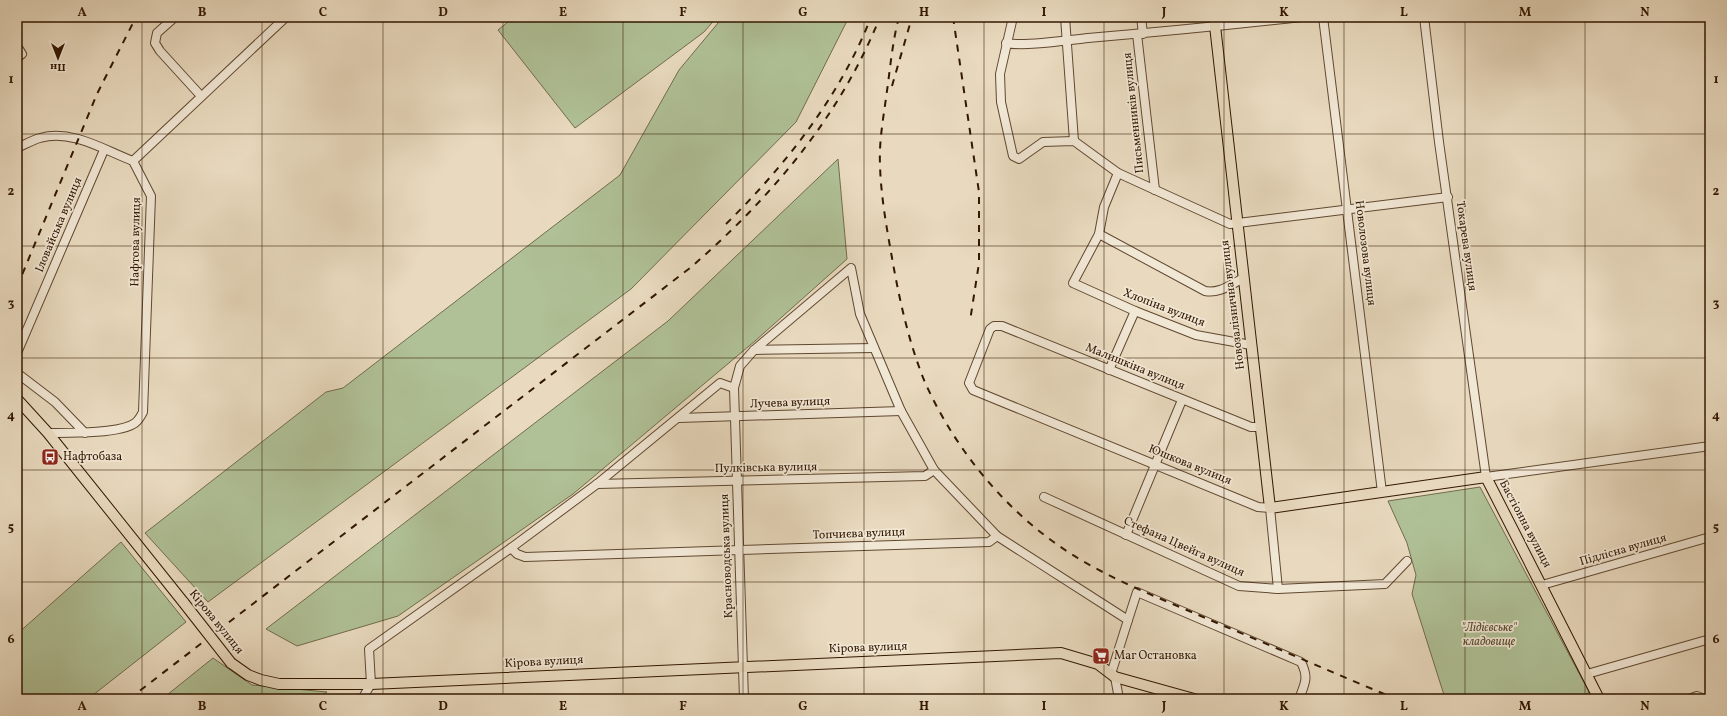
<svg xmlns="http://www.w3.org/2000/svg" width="1727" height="716" viewBox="0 0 1727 716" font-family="Vollkorn,serif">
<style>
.green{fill:#b0c197;stroke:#716c4c}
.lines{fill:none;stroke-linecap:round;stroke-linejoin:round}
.minor-casing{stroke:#604830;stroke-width:10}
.major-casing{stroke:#321700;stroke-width:12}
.minor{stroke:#f1e7d5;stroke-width:8}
.major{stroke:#e9dabf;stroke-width:10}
.rail{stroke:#321700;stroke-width:2;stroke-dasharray:7 7;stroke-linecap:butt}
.major-bridge-casing{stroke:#321700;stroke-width:12;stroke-linecap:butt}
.major-bridge{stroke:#e9dabf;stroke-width:10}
.grid{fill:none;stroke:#321700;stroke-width:1;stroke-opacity:0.55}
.labels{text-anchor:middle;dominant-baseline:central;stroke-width:3.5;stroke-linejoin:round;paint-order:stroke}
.street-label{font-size:12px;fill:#321700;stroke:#f1e7d5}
.poi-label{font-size:12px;fill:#321700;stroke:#f1e7d5;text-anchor:start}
.park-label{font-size:12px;font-style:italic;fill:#584a2d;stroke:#f1e7d5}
.neatline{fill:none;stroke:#321700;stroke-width:1.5}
.grid-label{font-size:13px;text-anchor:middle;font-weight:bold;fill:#321700}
</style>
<rect width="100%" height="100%" fill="#e9dabf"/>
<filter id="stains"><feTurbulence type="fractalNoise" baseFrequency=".005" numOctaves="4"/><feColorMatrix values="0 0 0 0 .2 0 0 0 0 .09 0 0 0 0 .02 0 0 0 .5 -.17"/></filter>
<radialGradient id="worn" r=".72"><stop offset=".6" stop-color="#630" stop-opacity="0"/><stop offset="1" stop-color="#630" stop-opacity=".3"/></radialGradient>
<g class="green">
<polygon points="514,17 717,17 704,32 575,128 498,30"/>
<polygon points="723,17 849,17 796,122 631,289 208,602 145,533 326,392 343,388 620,175 679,70"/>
<polygon points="838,159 847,259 755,341 573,494 398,616 297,646 266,629 668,321"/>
<polygon points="1480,487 1589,692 1581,699 1466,699 1465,697 1444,695 1412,594 1416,575 1407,543 1388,501"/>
<polygon points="121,542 186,622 88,699 17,699 17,634"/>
<polygon points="213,658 252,685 327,692 316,699 162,699"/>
</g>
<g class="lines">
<g class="minor-casing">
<g id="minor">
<polyline points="175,17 157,33 155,43 160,51 201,96"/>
<polyline points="1013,17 1000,74 1001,102 1013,156 1019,159 1043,142 1074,141 1118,173 1230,224 1448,197"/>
<polyline points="1065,17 1074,141"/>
<polyline points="1141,17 1143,34"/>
<polyline points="1323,17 1382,492"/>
<polyline points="1424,17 1439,142 1486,477 1710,446"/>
<polyline points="1137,34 1155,190"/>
<path d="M 1006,43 C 1024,47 1068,40 1088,38 C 1159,32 1231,25 1302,17"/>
<polyline points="17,46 22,54 17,58"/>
<path d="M 17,148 C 24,145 32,140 40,138 C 72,129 104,150 133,161"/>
<polyline points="1118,173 1104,207 1099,234 1073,283 1135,311 1196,335 1251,345"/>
<path d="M 1099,234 L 1205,291 C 1220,294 1231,284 1244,278"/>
<polyline points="754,350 874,348"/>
<polyline points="17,353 104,150"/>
<polyline points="1109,370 1135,311"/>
<polyline points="17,373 55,402 85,433"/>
<polyline points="734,388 744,699"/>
<polyline points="679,418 901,411"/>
<polyline points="1260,427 1251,427 1002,326 994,326 990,329 969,383 973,390 1258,507 1270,508 1278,589"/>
<path d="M 48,433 C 68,433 120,434 135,423 C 139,420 141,416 143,412 L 151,196 L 133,161 L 286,17"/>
<polyline points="597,484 925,476 934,470"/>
<polyline points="1044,497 1239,586 1278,589 1385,584 1407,561"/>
<polyline points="1126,535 1182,400"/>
<polyline points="511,548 517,554 525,557 989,542 997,536 1128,620 1111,674"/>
<polyline points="1542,585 1710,537"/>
<path d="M 1128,620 L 1137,592 L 1301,662 C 1309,678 1305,683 1299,699"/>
<polyline points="1587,674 1710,639"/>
<polyline points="1115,677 1119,699"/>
<polyline points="362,699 371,684 369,649 511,548 597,484 720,383 734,388 740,366 754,350 851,268 860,314 901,411 934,470 997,536"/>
<polyline points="1689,699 1697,696 1704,699"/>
</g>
</g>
<g class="major-casing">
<g id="major">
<polyline points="1214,17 1270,508 1486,477 1599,699"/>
<polyline points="17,399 48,433 184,603"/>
<polyline points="231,663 248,675 261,680 279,684 371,684 1061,653 1098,664 1115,677 1194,699"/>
</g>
</g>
<use href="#minor" class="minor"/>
<use href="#major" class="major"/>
<g class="rail">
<path d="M 899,17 C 892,43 890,71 886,98 C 883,120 879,142 880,165 C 881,200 888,235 894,269 C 901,307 910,345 924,380 C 952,444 999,503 1055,543 C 1102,577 1158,597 1210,620 C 1272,646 1334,673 1396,699"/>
<polyline points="953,17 979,192 979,263 970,321"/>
<polyline points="892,86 912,17"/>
<path d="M 726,224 C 785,166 841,95 871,17"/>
<polyline points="17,287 97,94 136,17"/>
<path d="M 129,699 L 690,268 C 770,199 840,117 880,17"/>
</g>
<g class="major-bridge-casing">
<polyline id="major-bridge" points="184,603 231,663"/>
</g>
<use href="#major-bridge" class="major-bridge"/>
</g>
<path class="grid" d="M 142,17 L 142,699M 262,17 L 262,699M 383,17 L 383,699M 503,17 L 503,699M 623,17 L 623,699M 743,17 L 743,699M 864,17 L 864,699M 984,17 L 984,699M 1104,17 L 1104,699M 1224,17 L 1224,699M 1344,17 L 1344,699M 1465,17 L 1465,699M 1585,17 L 1585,699M 17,134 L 1710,134M 17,246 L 1710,246M 17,358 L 1710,358M 17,470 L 1710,470M 17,582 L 1710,582"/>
<defs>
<g id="bus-square" transform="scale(0.9)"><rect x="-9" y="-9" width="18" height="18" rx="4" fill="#8f2418" stroke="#f1e7d5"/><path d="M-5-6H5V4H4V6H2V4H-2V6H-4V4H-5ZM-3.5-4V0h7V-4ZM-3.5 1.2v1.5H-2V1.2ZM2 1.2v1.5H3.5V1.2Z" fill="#fff"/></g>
<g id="supermarket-square" transform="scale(0.9)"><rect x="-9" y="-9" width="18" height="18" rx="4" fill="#8f2418" stroke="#f1e7d5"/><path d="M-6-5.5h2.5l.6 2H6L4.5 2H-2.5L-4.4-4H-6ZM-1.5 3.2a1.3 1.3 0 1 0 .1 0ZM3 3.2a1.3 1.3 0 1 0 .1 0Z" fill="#fff"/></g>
</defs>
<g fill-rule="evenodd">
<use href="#bus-square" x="50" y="457"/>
<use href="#supermarket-square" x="1101" y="656"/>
</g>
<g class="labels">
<g class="street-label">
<text transform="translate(1134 113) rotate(-96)">Письменників вулиця</text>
<text transform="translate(59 225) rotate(-67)">Іловайська вулиця</text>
<text transform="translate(136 242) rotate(-89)">Нафтова вулиця</text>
<text transform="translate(1466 246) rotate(82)">Токарева вулиця</text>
<text transform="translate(1365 253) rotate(83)">Новолозова вулиця</text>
<text transform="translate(1233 305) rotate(-97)">Новозалізнична вулиця</text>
<text transform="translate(1164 308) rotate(21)">Хлопіна вулиця</text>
<text transform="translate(1135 367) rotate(22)">Малишкіна вулиця</text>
<text transform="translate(790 403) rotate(-2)">Лучева вулиця</text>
<text transform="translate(1190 465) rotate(22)">Юшкова вулиця</text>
<text transform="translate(766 468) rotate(-1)">Пулківська вулиця</text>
<text transform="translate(1525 524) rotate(62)">Бастіонна вулиця</text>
<text transform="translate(859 534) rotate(-2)">Топчиєва вулиця</text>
<text transform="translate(1184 547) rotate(24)">Стефана Цвейга вулиця</text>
<text transform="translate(1623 550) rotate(-16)">Підлісна вулиця</text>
<text transform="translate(727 556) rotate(-92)">Красноводська вулиця</text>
<text transform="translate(216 622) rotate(51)">Кірова вулиця</text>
<text transform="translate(868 648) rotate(-2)">Кірова вулиця</text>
<text transform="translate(544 662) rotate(-3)">Кірова вулиця</text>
</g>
<g class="poi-label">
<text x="63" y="457">Нафтобаза</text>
<text x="1114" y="656">Маг Остановка</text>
</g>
<g class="park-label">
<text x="1489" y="628">"Лідієвське"<tspan x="1489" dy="14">кладовище</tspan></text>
</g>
</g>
<rect width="1727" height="716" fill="none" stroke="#e9dabf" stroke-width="44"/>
<g transform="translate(58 58) rotate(180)" stroke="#f1e7d5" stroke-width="3" paint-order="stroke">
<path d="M0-3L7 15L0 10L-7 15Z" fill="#321700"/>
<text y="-6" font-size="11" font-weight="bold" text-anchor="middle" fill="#321700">Пн</text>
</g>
<rect x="22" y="22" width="1683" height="672" class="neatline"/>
<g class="grid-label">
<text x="82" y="16">A</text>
<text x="202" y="16">B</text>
<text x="323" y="16">C</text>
<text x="443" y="16">D</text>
<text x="563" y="16">E</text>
<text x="683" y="16">F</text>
<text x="803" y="16">G</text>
<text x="924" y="16">H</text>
<text x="1044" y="16">I</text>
<text x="1164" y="16">J</text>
<text x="1284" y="16">K</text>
<text x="1404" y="16">L</text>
<text x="1525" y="16">M</text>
<text x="1645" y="16">N</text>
<text x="11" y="83">1</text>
<text x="1716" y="83">1</text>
<text x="11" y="195">2</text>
<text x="1716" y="195">2</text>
<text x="11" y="307">3</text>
<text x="1716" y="307">3</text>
<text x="11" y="419">4</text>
<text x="1716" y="419">4</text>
<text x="11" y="531">5</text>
<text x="1716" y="531">5</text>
<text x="11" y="643">6</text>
<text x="1716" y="643">6</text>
<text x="82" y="710">A</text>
<text x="202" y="710">B</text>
<text x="323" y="710">C</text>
<text x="443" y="710">D</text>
<text x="563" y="710">E</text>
<text x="683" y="710">F</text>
<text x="803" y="710">G</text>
<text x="924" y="710">H</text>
<text x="1044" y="710">I</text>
<text x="1164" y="710">J</text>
<text x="1284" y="710">K</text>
<text x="1404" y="710">L</text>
<text x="1525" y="710">M</text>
<text x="1645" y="710">N</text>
</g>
<rect width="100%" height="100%" filter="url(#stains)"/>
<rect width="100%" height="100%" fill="url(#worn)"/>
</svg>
